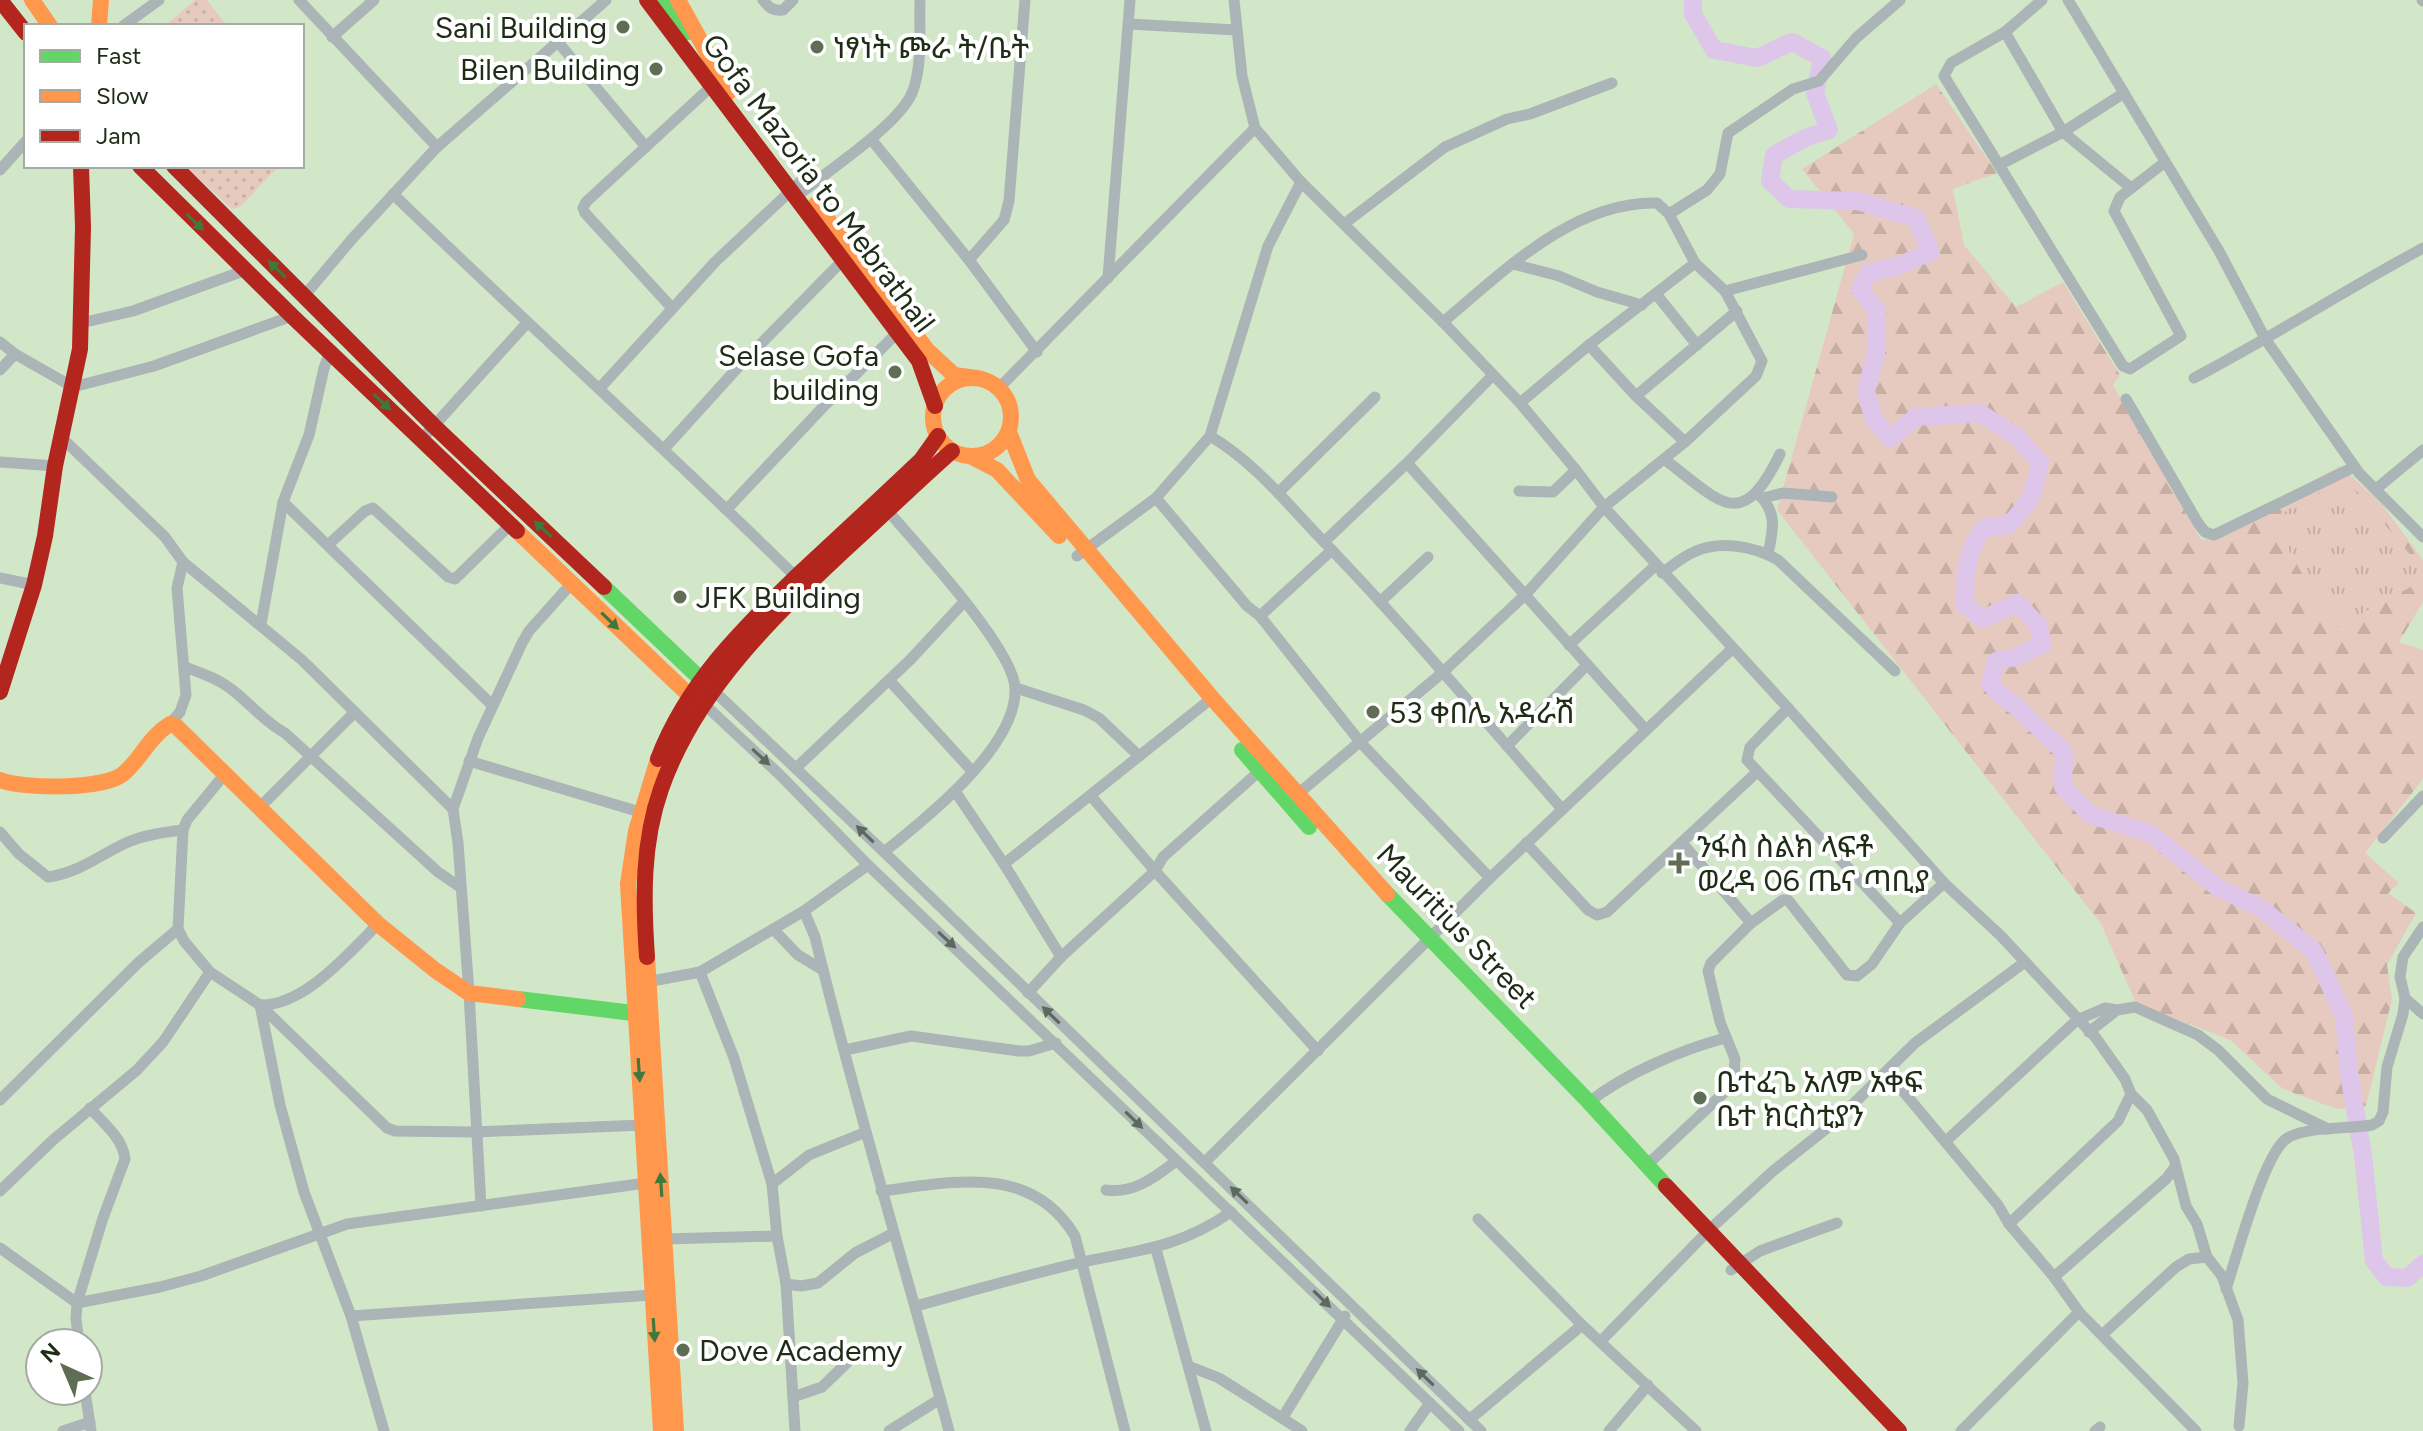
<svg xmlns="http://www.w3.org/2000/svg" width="2423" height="1431" viewBox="0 0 2423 1431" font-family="Figtree,'Noto Sans Ethiopic',sans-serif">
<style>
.grass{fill:url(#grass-tufts)}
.forest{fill:url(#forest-firs)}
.park{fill:url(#park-dots)}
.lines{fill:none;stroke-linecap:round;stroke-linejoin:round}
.river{stroke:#dec5ea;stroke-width:18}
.street{stroke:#abb4b6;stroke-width:11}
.fast{stroke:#63d668;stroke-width:16}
.slow{stroke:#ff974d;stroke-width:16}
.jam{stroke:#b3261e;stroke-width:16}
.oneway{fill:#3e783b}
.oneway2{fill:#5e695e}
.poi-dot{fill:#5e6d54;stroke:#fff;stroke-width:3}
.labels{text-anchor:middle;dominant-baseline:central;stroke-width:8;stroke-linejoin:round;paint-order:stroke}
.poi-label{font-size:30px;fill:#1f2c16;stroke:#fff;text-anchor:start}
.street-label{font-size:30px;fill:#1f2c16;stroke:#fff}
</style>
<defs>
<pattern id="grass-tufts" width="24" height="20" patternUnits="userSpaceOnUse" patternTransform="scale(2)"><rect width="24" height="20" fill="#e7cabf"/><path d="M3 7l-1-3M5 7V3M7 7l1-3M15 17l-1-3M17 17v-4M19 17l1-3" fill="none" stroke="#c6aea3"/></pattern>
<pattern id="forest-firs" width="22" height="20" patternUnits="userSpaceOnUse" patternTransform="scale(2)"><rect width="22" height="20" fill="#e7cabf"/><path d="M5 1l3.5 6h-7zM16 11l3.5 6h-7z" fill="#c6aea3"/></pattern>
<pattern id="park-dots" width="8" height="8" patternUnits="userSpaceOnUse" patternTransform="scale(2)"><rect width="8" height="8" fill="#e7cabf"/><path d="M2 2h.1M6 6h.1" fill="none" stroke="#c6aea3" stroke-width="1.8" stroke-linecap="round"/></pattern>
</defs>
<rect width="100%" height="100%" fill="#d2e7c7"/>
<polygon class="grass" points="2346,477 2423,570 2423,580 2334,629 2271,519"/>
<polygon class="forest" points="1936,84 1997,173 1953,189 1964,245 2016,307 2063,282 2120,375 2113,385 2202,541 2340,466 2381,503 2423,560 2423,570 2346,478 2271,519 2334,629 2423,580 2423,602 2399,642 2423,650 2423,779 2365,853 2399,883 2388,893 2416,913 2387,965 2392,999 2366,1106 2337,1109 2283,1089 2230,1040 2136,1003 2101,924 1777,510 1854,234 1802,169"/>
<g class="park">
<polygon points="195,0 207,0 227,26 165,26"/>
<polygon points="184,166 279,166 240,207 232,209"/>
</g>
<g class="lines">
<path class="river" d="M 1693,0 L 1693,14 L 1714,50 L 1757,58 L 1792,42 L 1822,58 L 1815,93 L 1829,130 L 1805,138 L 1774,155 L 1770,181 L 1789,199 L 1857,201 L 1916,218 L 1931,252 L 1897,266 L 1868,273 L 1860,289 L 1877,311 L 1876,353 L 1866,391 L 1874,420 L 1890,438 L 1916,417 L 1980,413 L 2017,437 L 2040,462 C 2034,494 2031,501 2009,525 L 1985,527 C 1965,550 1965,575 1965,605 L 1983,619 L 2017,603 L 2038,625 L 2043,644 L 2016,657 L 1996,661 L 1990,683 L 1998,693 L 2019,709 L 2064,752 L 2063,787 L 2091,815 L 2151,834 L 2217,887 L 2262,909 L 2314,951 L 2344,1016 L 2349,1074 L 2363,1155 L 2374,1261 L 2387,1277 L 2407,1278 L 2423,1264"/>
<g class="street">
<polyline points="299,0 437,147"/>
<path d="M 763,0 C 769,8 773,11 783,10 L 793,0"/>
<polyline points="1234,0 1242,76 1255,128 1301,182 1443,322 1520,403 1576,470 1604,507 1788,708 1944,883 1900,923 1872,964 1857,976 1847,975 1788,900 1783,900 1751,923 1711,963 1708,971 1720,1022 1735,1059 1734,1076 1729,1088 1647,1165"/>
<polyline points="2042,0 2005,32 1951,63 1944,76 2123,366 2130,369 2181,336 2114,211 2120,197 2165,162"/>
<polyline points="2068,0 2219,251 2266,340 2359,473 2423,537"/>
<polyline points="2422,0 2423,1"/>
<polyline points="1129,24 1236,30"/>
<polyline points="123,26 159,0"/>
<polyline points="2005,32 2063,132 2131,188"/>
<polyline points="332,37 374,0"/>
<polyline points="557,41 646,147"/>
<polyline points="871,139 969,260 1037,352"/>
<polyline points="1999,165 2063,132 2124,93"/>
<polyline points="0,170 26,141"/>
<path d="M 393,194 C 526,323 664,447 796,577"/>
<path d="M 796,197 C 825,172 897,127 912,93 C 923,66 919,30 920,0"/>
<polyline points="1669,214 1707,190 1720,174 1728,133 1793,89 1819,81 1856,38 1900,0"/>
<polyline points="1344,224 1445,147 1507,119 1530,114 1612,83"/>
<polyline points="969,260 1004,220 1009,201 1025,0"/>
<polyline points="1513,264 1559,276 1597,292 1642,305"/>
<polyline points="1108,278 1130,0"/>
<polyline points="1725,291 1862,255"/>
<polyline points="1656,294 1697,345"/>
<polyline points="305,295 352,239 437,147 606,0"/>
<polyline points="672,308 585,213 583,208 586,202 714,84"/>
<polyline points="81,323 133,311 246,270"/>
<polyline points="0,342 15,354 73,387 154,366 292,316"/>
<polyline points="1589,345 1695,263"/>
<polyline points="0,370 15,354"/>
<path d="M 2194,378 C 2272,337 2345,290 2423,248"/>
<polyline points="999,388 1255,128"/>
<polyline points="599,389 715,262 800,182"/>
<polyline points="1636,396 1737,311"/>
<polyline points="2126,399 2198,523 2205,532 2214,535 2354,467"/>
<polyline points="1520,403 1589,345 1636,396 1685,442"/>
<path d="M 1210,436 C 1256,463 1289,506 1326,544 C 1408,629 1484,720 1562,809"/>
<polyline points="61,437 165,537 183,562 302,660 453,809"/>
<polyline points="422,439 527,323"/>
<polyline points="664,449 741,364 845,258"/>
<path d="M 1664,459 C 1720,501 1741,535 1780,454"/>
<polyline points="0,462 55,466"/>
<polyline points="1407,463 1645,729"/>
<polyline points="2376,489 2423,450"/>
<polyline points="1519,491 1553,492 1576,470"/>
<polyline points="1278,493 1375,397"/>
<path d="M 1758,494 C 1778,512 1773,530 1768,554"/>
<polyline points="1156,498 1247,606 1260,616 1361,743 1490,878"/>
<polyline points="1763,498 1783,493 1832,497"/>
<polyline points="283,502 492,705"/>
<polyline points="727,509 825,405 902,328"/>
<polyline points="1324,542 1407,463 1493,375"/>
<polyline points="329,544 365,511 373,508 448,577 455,579 510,525"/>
<polyline points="1077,556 1156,498 1210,436 1268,246 1301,182"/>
<path d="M 1662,573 C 1672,566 1682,557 1694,552 C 1720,540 1754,546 1778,560 L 1895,671"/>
<polyline points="0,578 34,585"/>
<polyline points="1380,602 1428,557"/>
<polyline points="1260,616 1332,550"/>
<polyline points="261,624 283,502 309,435 324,368 330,352"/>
<polyline points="1569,645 1656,565"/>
<path d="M 185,667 C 201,673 217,678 231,689 C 250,703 264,722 285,733 L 438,872 L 460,887"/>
<polyline points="889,680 972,771"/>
<polyline points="1016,688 1084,710 1099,718 1139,756"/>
<polyline points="713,690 884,852 1481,1431"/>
<polyline points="704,704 780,775 868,865 1459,1431"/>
<polyline points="1788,708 1750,747 1747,760 1900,923"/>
<polyline points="170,724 180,712 186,695 177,588 183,562"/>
<polyline points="1507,746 1587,665"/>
<polyline points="469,761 640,812"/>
<polyline points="796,768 910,660 964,602"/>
<polyline points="224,775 187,820 183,830 178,929 184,941 210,972 260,1005 387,1128 395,1131 475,1132 643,1125"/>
<polyline points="955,791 1004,864 1061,957"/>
<polyline points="1091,796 1155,871 1318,1051"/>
<path d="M 1293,798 L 1442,673 L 1525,595 L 1604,507 L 1685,442 L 1756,376 L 1762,361 L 1725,291 L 1695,263 L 1669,214 L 1657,203 C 1573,201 1503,272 1443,322"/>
<polyline points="260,807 354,713"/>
<path d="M 0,832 L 19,854 L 48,877 C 81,872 99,855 128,842 C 145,835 164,832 183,830"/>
<polyline points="2383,838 2423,796"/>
<polyline points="1526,843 1588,910 1597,915 1607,912 1757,772"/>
<polyline points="1683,844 1751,923"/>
<path d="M 884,852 C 925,819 1017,747 1015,689 C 1015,650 917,545 888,511"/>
<polyline points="1004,864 1212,698"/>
<polyline points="1944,883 2001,936 2096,1038 2125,1079 2131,1094 2147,1110 2174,1159 2186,1206 2197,1224 2207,1257 2222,1276 2238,1320 2243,1383 2239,1426"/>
<path d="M 804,911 L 815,937 C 855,1103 905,1266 949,1431"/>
<path d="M 378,924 C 349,953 304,1006 260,1005 L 280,1105 L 304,1192 L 351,1316 L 384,1431"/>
<polyline points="774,930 798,955 823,970"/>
<polyline points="700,972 734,1058 772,1184 777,1236 786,1284 795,1431"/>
<polyline points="647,982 700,972 804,911 868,865"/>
<polyline points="1028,993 1061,957 1155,871 1163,857 1264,767"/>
<polyline points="2405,998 2423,1014"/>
<polyline points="2089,1032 2117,1010"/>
<polyline points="845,1050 911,1036 1019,1051 1029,1051 1056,1043"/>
<polyline points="1887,1072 1998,1205 2009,1224 2054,1277 2079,1312 2196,1431"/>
<polyline points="0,1100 139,962 178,929"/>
<path d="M 1589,1102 C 1626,1073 1681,1050 1725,1038"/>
<polyline points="1946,1141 2077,1020 2105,1008 2117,1010 2135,1007 2198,1035 2218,1050 2267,1099 2328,1129"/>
<polyline points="1205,1162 1490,878 1733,648"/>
<polyline points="772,1184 809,1155 866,1132"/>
<path d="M 1106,1190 C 1134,1194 1155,1177 1176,1161"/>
<polyline points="0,1191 53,1140 137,1070 163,1042 210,972"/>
<path d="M 881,1191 C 954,1182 1031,1163 1075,1236 L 1125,1431"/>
<polyline points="481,1206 469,993 458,843 453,809 478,738 522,643 529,631 571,584"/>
<polyline points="1478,1219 1582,1325 1696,1431"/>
<polyline points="2009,1224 2118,1121 2131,1094"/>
<polyline points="664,1239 777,1236"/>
<polyline points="0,1248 77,1303 160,1287 201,1276 347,1224 646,1183"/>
<polyline points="1156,1249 1206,1431"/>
<polyline points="1731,1270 1760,1251 1837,1223"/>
<polyline points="2054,1277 2166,1179 2175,1167"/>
<polyline points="786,1284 801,1286 818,1283 855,1253 892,1234"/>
<path d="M 2226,1289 C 2236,1259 2263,1156 2286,1139 C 2304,1126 2351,1129 2372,1125 L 2379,1121 L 2383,1112 L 2387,1067 L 2403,1014 L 2405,998 L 2400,977 L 2403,957 L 2423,927"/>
<path d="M 916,1306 C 971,1291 1026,1275 1082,1262 C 1141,1250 1180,1247 1231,1212"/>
<polyline points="351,1316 652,1295"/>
<polyline points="2102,1335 2176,1267 2189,1259 2207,1257"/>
<polyline points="1601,1341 1708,1231 1773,1171 1836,1121 1915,1043 2025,962"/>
<path d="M 79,1343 L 76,1319 L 77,1303 L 103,1218 L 125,1159 C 123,1138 103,1123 90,1108"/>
<polyline points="1191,1367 1219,1378 1302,1431"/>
<polyline points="35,1374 40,1373"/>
<polyline points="85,1391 91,1431"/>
<polyline points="793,1397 822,1387 856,1354"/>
<polyline points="1283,1417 1345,1316"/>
<polyline points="1469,1420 1582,1325"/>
<polyline points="63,1431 90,1422"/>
<polyline points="889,1431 940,1399"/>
<polyline points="1410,1431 1430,1403"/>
<polyline points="1609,1431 1648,1385"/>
<polyline points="1961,1431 2079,1312"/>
<polyline points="2095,1431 2100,1427"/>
</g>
<g class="fast">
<polyline points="662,0 688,32"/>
<polyline points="604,587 709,687"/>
<polyline points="1242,750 1309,827"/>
<polyline points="1387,894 1589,1102 1666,1186"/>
<polyline points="518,999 649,1015"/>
</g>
<g class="slow">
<polyline points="32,0 50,26"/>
<polyline points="678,0 729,92"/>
<polyline points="99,26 101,0"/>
<polyline points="816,204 928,351 954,375 977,378"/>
<circle cx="972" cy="417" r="39"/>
<polyline points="1009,432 1028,480 1212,698 1387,894"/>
<polyline points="970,456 997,470 1059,536"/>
<polyline points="517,531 690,696 699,701"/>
<polyline points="658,759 636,831 628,884 661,1431"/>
<path d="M 0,780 C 24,789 103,790 123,774 C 141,759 149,737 170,724 L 176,726 L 378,924 L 435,970 L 469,993 L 518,999"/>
<polyline points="647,957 676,1431"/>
</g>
<g class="jam">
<polyline points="0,0 26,33"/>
<polyline points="647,0 919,361 935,406"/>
<polyline points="140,166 292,316 517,531"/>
<polyline points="174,166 434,426 604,587"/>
<polyline points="0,692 34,585 45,536 55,466 80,349 83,227 81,166"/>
<path d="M 658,759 C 687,683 742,629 799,574 C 840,536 881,498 921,460 L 938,436"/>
<path d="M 647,957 C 643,900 642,843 661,789 C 696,689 774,616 849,546 C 884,514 917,482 952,451"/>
<polyline points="1666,1186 1899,1431"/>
</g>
</g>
<defs><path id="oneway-solid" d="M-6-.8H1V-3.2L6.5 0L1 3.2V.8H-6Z" transform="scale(2)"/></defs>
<g class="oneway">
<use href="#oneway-solid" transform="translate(195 222) rotate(44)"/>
<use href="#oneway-solid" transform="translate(277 269) rotate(-136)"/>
<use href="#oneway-solid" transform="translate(382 402) rotate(43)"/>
<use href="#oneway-solid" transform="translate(543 529) rotate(-137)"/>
<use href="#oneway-solid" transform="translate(610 621) rotate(44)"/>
<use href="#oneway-solid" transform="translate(639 1070) rotate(86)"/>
<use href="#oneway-solid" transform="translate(661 1185) rotate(-94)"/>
<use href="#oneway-solid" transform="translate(654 1330) rotate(86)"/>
</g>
<g class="oneway2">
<use href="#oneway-solid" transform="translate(761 757) rotate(43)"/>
<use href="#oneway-solid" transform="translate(865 834) rotate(-136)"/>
<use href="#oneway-solid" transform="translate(947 940) rotate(43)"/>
<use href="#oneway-solid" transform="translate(1051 1015) rotate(-136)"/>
<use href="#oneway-solid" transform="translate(1134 1120) rotate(44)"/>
<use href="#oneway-solid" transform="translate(1239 1195) rotate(-136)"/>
<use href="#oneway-solid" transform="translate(1322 1299) rotate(44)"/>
<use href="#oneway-solid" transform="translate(1425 1377) rotate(-136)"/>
</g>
<g class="poi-dot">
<circle cx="623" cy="27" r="8"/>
<circle cx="817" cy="47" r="8"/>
<circle cx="656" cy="69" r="8"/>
<circle cx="895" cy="372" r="8"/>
<circle cx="680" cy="597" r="8"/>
<circle cx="1373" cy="712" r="8"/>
<path d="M1675 851h8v8h8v8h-8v8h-8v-8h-8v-8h8z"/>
<circle cx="1700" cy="1098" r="8"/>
<circle cx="683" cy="1350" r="8"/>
</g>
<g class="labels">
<g class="poi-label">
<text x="607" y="27" text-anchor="end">Sani Building</text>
<text x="833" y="47">ነፃነት ጮራ ት/ቤት</text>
<text x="640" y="69" text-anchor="end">Bilen Building</text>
<text x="879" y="355" text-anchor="end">Selase Gofa<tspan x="879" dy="34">building</tspan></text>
<text x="696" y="597">JFK Building</text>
<text x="1389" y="712">53 ቀበሌ አዳራሽ</text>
<text x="1697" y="846">ንፋስ ስልክ ላፍቶ<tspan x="1697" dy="34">ወረዳ 06 ጤና ጣቢያ</tspan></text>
<text x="1716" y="1081">ቤተፈጌ አለም አቀፍ<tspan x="1716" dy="34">ቤተ ክርስቲያን</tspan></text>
<text x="699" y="1350">Dove Academy</text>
</g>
<g class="street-label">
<text transform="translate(819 183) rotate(53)">Gofa Mazoria to Mebrathail</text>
<text transform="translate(1457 926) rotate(46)">Mauritius Street</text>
</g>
</g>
<rect x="24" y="24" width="280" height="144" fill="#ffffff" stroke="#a5aba2" stroke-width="2"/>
<rect x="40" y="50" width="40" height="12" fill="#63d668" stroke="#a5aba2" stroke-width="2"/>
<text x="96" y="64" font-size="24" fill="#1f2c16">Fast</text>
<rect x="40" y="90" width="40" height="12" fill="#ff974d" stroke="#a5aba2" stroke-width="2"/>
<text x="96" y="104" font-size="24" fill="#1f2c16">Slow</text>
<rect x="40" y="130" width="40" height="12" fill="#b3261e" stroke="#a5aba2" stroke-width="2"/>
<text x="96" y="144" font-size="24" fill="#1f2c16">Jam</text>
<g transform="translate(64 1367) rotate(316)"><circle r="38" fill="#ffffff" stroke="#a5aba2" stroke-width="2"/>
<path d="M0-6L14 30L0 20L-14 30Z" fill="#5e6d54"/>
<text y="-12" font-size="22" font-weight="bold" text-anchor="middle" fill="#1f2c16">N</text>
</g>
</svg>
